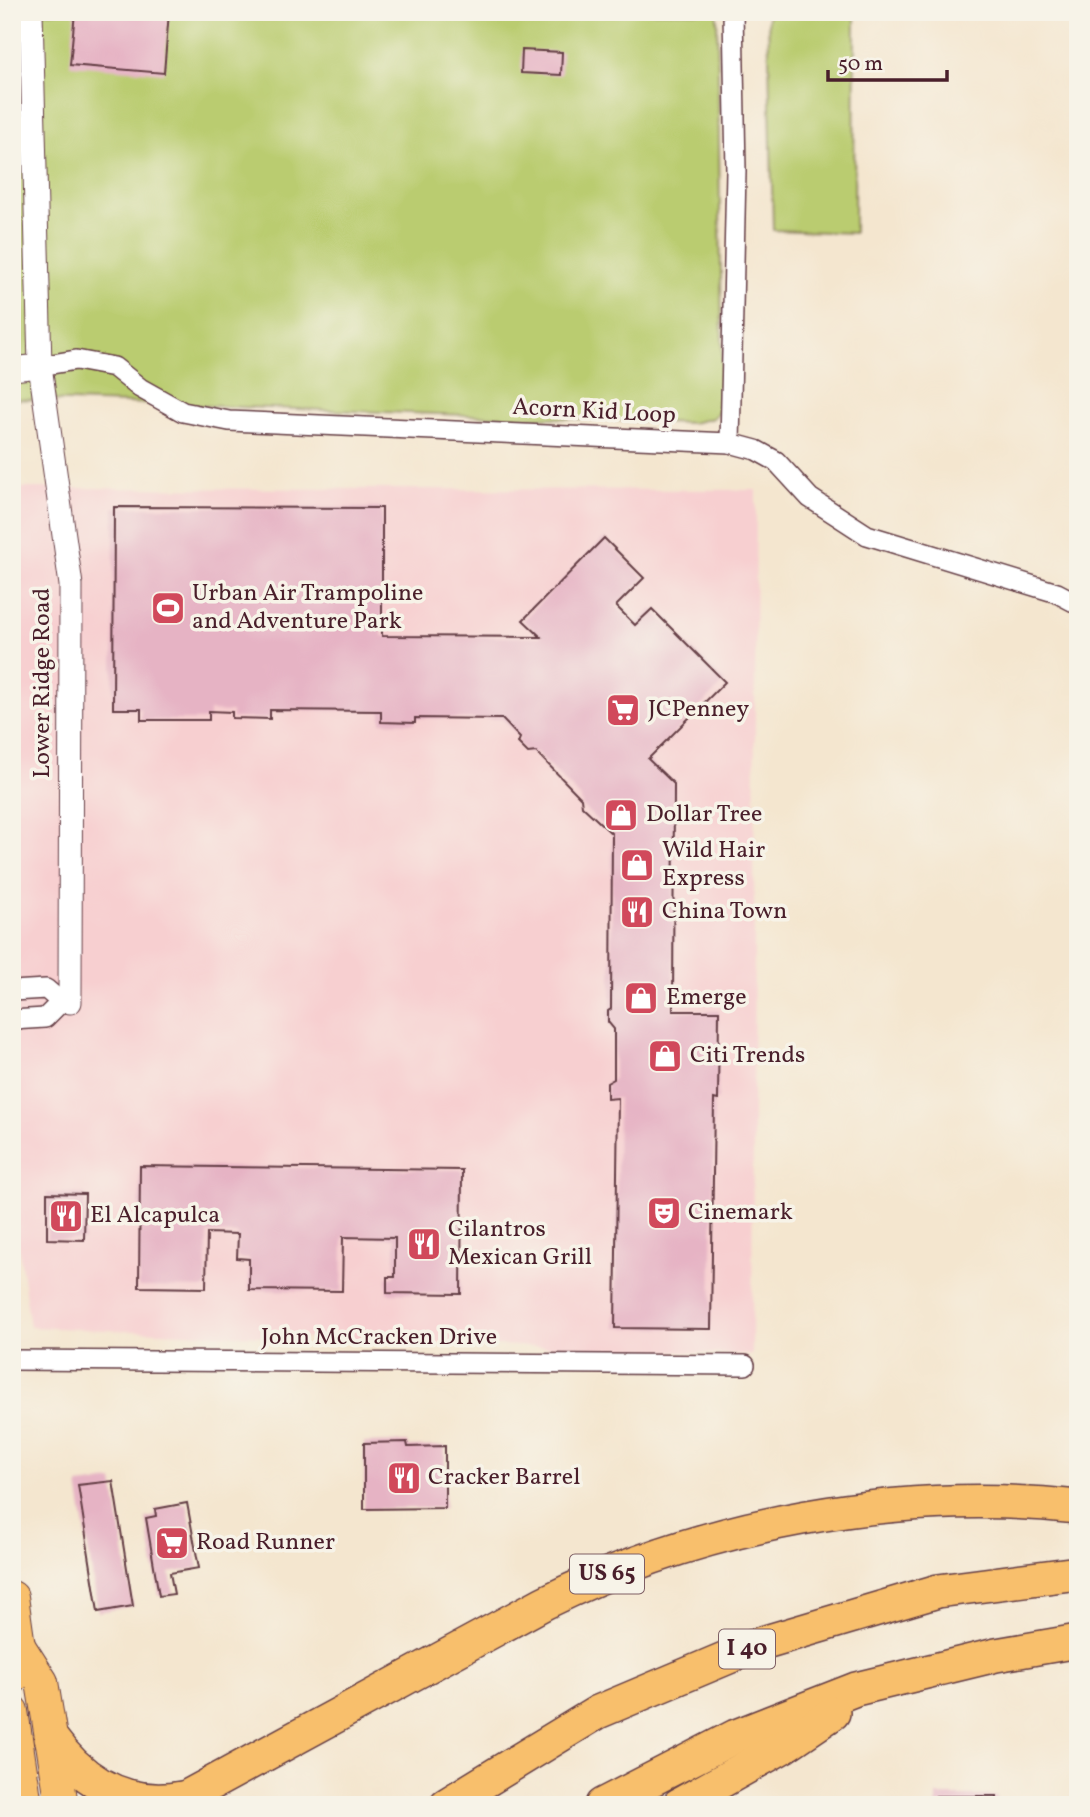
<svg xmlns="http://www.w3.org/2000/svg" width="1090" height="1817" viewBox="0 0 1090 1817" font-family="Vollkorn,serif">
<style>
.built{fill:#f7cfd0}
.green{fill:#bacc6f;stroke:#82764d;stroke-width:2}
.building{fill:#e6b3c4}
.lines{fill:none;stroke-linecap:round;stroke-linejoin:round}
.minor-casing{stroke:#643d44;stroke-width:22}
.tertiary-casing{stroke:#643d44;stroke-width:25}
.trunk-casing{stroke:#643d44;stroke-width:34}
.motorway-casing{stroke:#643d44;stroke-width:36}
.minor{stroke:#fff;stroke-width:19}
.tertiary{stroke:#fff;stroke-width:23}
.trunk{stroke:#f8bf6c;stroke-width:32}
.motorway{stroke:#f8bf6c;stroke-width:33}
.labels{text-anchor:middle;dominant-baseline:central;stroke-width:7;stroke-linejoin:round;paint-order:stroke}
.shield{fill:#f7f3e8;stroke:#7e5f64;stroke-width:2}
.shield-label{font-size:23px;font-weight:bold;fill:#4a1f2b}
.street-label{font-size:24px;fill:#4a1f2b;stroke:#f7f3e8}
.poi-label{font-size:24px;fill:#4a1f2b;stroke:#f7f3e8;text-anchor:start}
</style>
<rect width="100%" height="100%" fill="#f7f3e8"/>
<filter id="ink" filterUnits="userSpaceOnUse"><feTurbulence type="fractalNoise" baseFrequency=".0143" numOctaves="2"/><feDisplacementMap in="SourceGraphic" scale="14" xChannelSelector="R" yChannelSelector="G"/><feConvolveMatrix kernelMatrix="1 2 1 2 8 2 1 2 1" color-interpolation-filters="sRGB"/></filter>
<filter id="wash" filterUnits="userSpaceOnUse"><feTurbulence type="fractalNoise" baseFrequency=".00686" numOctaves="4" result="noise"/><feDisplacementMap in="SourceGraphic" scale="28" xChannelSelector="R" yChannelSelector="G"/><feGaussianBlur stdDeviation="1.57" result="paint"/><feColorMatrix in="noise" values="0 0 0 0 0 0 0 0 0 0 0 0 0 0 0 0 0 1.4 0 .05"/><feComposite in="paint" operator="in"/></filter>
<g filter="url(#wash)">
<rect width="100%" height="100%" fill="#f4e6cf"/>
<polygon class="built" points="12,488 756,490 752,1355 30,1327 12,1198"/>
<g class="green">
<polygon points="42,12 717,12 723,406 713,418 692,423 12,399 12,186 34,104"/>
<polygon points="768,12 855,12 854,233 773,230"/>
</g>
<g id="blocks">
<g class="building">
<polygon points="75,12 169,12 164,73 70,65"/>
<polygon points="522,50 562,52 561,75 521,73"/>
<polygon points="114,507 382,508 382,636 541,637 523,620 604,538 644,578 616,606 635,625 652,609 725,682 648,759 674,784 673,1011 719,1011 718,1100 714,1099 711,1329 615,1328 618,1098 607,1099 607,1083 614,1079 614,1029 608,1022 608,1011 611,1009 612,834 582,806 581,798 536,752 528,753 518,743 520,738 502,719 415,718 415,723 381,722 381,711 270,710 270,719 232,718 232,712 209,711 209,720 141,720 141,709 113,709"/>
<polygon points="140,1166 462,1170 461,1294 387,1293 387,1277 395,1277 395,1238 343,1237 342,1291 249,1290 249,1259 237,1258 238,1234 207,1233 206,1288 139,1287"/>
<polygon points="47,1193 85,1194 84,1240 47,1239"/>
<polygon points="407,1442 408,1447 445,1446 445,1508 364,1509 364,1443"/>
<polygon points="113,1481 133,1606 98,1612 78,1485"/>
<polygon points="187,1503 199,1568 170,1573 174,1594 159,1596 146,1518 156,1516 155,1509"/>
<rect x="936" y="1796" width="61" height="9"/>
</g>
</g>
</g>
<g filter="url(#ink)">
<use href="#blocks" fill-opacity="0" stroke="#643d44" stroke-width="2"/>
<g class="lines">
<g class="minor-casing">
<g id="minor">
<polyline points="40,366 76,360 114,367 140,388 183,412 229,421 730,443 756,450 776,461 810,498 867,535 1057,593 1078,604"/>
<polyline points="730,443 736,171 733,12"/>
<polyline points="12,991 46,989 61,1002"/>
<polyline points="12,1020 45,1018 61,1002 70,1002"/>
<polyline points="12,1360 745,1365"/>
</g>
</g>
<g class="tertiary-casing">
<g id="tertiary">
<polyline points="40,366 71,585 70,1002"/>
<polyline points="12,369 40,366 31,12"/>
</g>
</g>
<g class="trunk-casing">
<g id="trunk">
<polyline points="12,1597 19,1646 12,1679"/>
<polyline points="19,1646 42,1682 62,1805"/>
<polyline points="12,1711 26,1805"/>
</g>
</g>
<g class="motorway-casing">
<g id="motorway">
<path d="M 51,1738 C 83,1782 127,1808 182,1798"/>
<path d="M 172,1805 L 544,1603 C 704,1523 900,1487 1078,1507"/>
<polyline points="446,1805 598,1712 762,1643 938,1591 1078,1573"/>
<polyline points="602,1805 736,1736 856,1689 996,1655 1078,1641"/>
<polyline points="679,1805 784,1746 833,1713"/>
</g>
</g>
<use href="#minor" class="minor"/>
<use href="#tertiary" class="tertiary"/>
<use href="#trunk" class="trunk"/>
<use href="#motorway" class="motorway"/>
</g>
</g>
<defs>
<g id="stadium-square" transform="scale(1.75)"><rect x="-9" y="-9" width="18" height="18" rx="4" fill="#d1495b" stroke="#f7f3e8"/><path d="M0-5a6.5 5 0 1 0 0 10a6.5 5 0 1 0 0-10ZM-3.5-1.8h7v3.6h-7Z" fill="#fff"/></g>
<g id="supermarket-square" transform="scale(1.75)"><rect x="-9" y="-9" width="18" height="18" rx="4" fill="#d1495b" stroke="#f7f3e8"/><path d="M-6-5.5h2.5l.6 2H6L4.5 2H-2.5L-4.4-4H-6ZM-1.5 3.2a1.3 1.3 0 1 0 .1 0ZM3 3.2a1.3 1.3 0 1 0 .1 0Z" fill="#fff"/></g>
<g id="shop-square" transform="scale(1.75)"><rect x="-9" y="-9" width="18" height="18" rx="4" fill="#d1495b" stroke="#f7f3e8"/><path d="M-5-2.5h2.3a2.7 3.5 0 0 1 5.4 0H5L5.5 6h-11ZM-1.5-2.5h3a1.5 2.3 0 0 0-3 0Z" fill="#fff"/></g>
<g id="restaurant-square" transform="scale(1.75)"><rect x="-9" y="-9" width="18" height="18" rx="4" fill="#d1495b" stroke="#f7f3e8"/><path d="M-5-6h1v4h1v-4h1v4h1v-4h1v5L-1.5 .5V6h-2V.5L-5-1ZM5-6V6H3V1.5H1.5Q1.5-4 5-6Z" fill="#fff"/></g>
<g id="theatre-square" transform="scale(1.75)"><rect x="-9" y="-9" width="18" height="18" rx="4" fill="#d1495b" stroke="#f7f3e8"/><path d="M-5-5.5Q0-4 5-5.5V0Q5 5 0 6Q-5 5-5 0ZM-3.3-2.5H-1v1.5H-3.3ZM1-2.5H3.3v1.5H1ZM-2.8 1Q0 5.5 2.8 1Z" fill="#fff"/></g>
</defs>
<g fill-rule="evenodd">
<use href="#stadium-square" x="168" y="608"/>
<use href="#supermarket-square" x="623" y="710"/>
<use href="#shop-square" x="621" y="815"/>
<use href="#shop-square" x="637" y="865"/>
<use href="#restaurant-square" x="637" y="912"/>
<use href="#shop-square" x="641" y="998"/>
<use href="#shop-square" x="665" y="1056"/>
<use href="#theatre-square" x="664" y="1213"/>
<use href="#restaurant-square" x="66" y="1216"/>
<use href="#restaurant-square" x="424" y="1244"/>
<use href="#restaurant-square" x="404" y="1478"/>
<use href="#supermarket-square" x="172" y="1543"/>
</g>
<g class="labels">
<g class="shield">
<rect x="570" y="1554.5" width="74" height="39" rx="5"/>
<rect x="719" y="1629.5" width="56" height="39" rx="5"/>
</g>
<g class="shield-label">
<text x="607" y="1574">US 65</text>
<text x="747" y="1649">I 40</text>
</g>
<g class="street-label">
<text transform="translate(594 412) rotate(3)">Acorn Kid Loop</text>
<text transform="translate(43 683) rotate(-90)">Lower Ridge Road</text>
<text x="379" y="1338">John McCracken Drive</text>
</g>
<g class="poi-label">
<text x="192" y="594">Urban Air Trampoline<tspan x="192" dy="28">and Adventure Park</tspan></text>
<text x="648" y="710">JCPenney</text>
<text x="646" y="815">Dollar Tree</text>
<text x="662" y="851">Wild Hair<tspan x="662" dy="28">Express</tspan></text>
<text x="662" y="912">China Town</text>
<text x="666" y="998">Emerge</text>
<text x="690" y="1056">Citi Trends</text>
<text x="688" y="1213">Cinemark</text>
<text x="90" y="1216">El Alcapulca</text>
<text x="448" y="1230">Cilantros<tspan x="448" dy="28">Mexican Grill</tspan></text>
<text x="428" y="1478">Cracker Barrel</text>
<text x="196" y="1543">Road Runner</text>
</g>
</g>
<rect width="1090" height="1817" fill="none" stroke="#f7f3e8" stroke-width="42"/>
<path d="M828 70v10h119v-10" fill="none" stroke="#4a1f2b" stroke-width="3.5"/>
<text x="838" y="70" font-size="21" fill="#4a1f2b" stroke="#f7f3e8" stroke-width="5" paint-order="stroke">50 m</text>
</svg>
